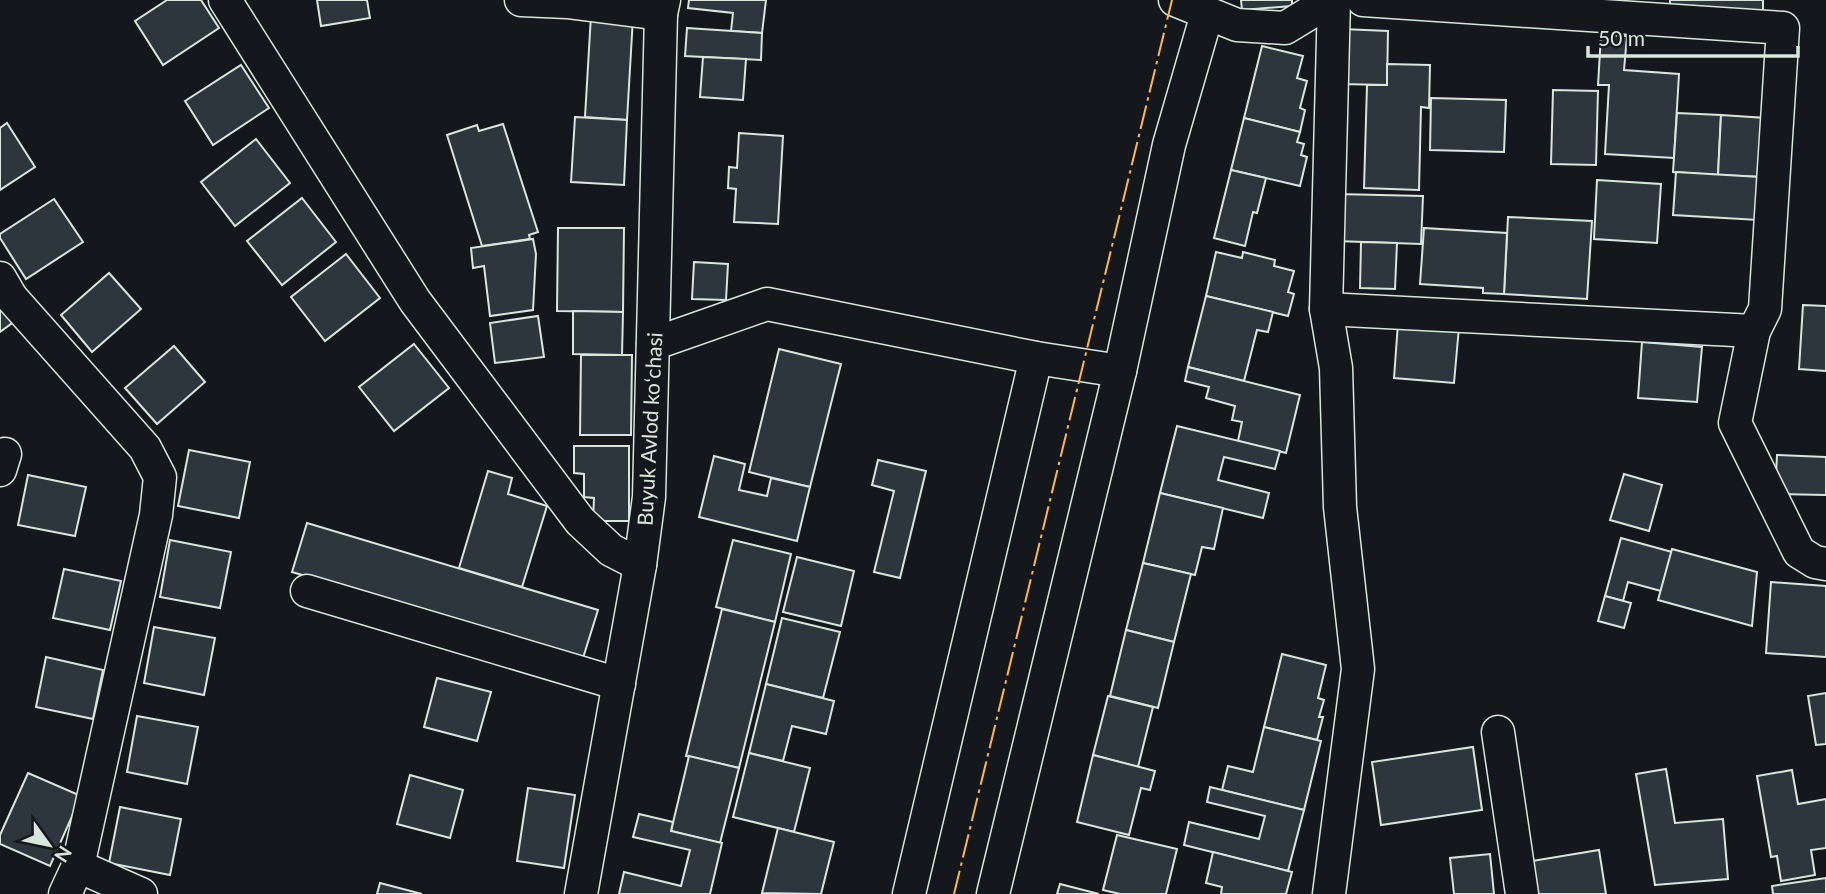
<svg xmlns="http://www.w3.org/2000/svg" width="1826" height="894" viewBox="0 0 1826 894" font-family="Lato,sans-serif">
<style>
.building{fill:#2c363c;stroke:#d8e6dc;stroke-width:2}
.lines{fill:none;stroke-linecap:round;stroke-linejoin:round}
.minor-casing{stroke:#d8e6dc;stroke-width:35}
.minor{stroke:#14181c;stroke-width:32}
.power{stroke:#ffb74d;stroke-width:2;stroke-dasharray:24 5 3.5 5;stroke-linecap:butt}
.labels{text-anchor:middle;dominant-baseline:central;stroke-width:5;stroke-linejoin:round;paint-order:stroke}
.street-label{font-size:21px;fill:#d8e6dc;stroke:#14181c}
</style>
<rect width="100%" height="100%" fill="#14181c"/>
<g class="building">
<polygon points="167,0 201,0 219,28 163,65 135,21"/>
<polygon points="317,0 367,0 370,18 321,26"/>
<polygon points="689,0 766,0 762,33 731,31 733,13 688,8"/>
<polygon points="1241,0 1292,0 1292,6 1242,10"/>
<polygon points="1670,0 1763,0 1763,12 1670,9"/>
<polygon points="591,15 633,17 627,120 585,117"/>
<polygon points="687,28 762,33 761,60 685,56"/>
<polygon points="1342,29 1388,31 1387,85 1340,84"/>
<polygon points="1601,35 1627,36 1624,70 1679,74 1674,158 1605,154 1609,85 1598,85"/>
<polygon points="1262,46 1303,56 1297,78 1307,81 1300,108 1305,110 1300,132 1244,118"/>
<polygon points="703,57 746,59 743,100 700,97"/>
<polygon points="1387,64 1430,65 1429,108 1421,107 1419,190 1364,188 1367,85 1387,85"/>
<polygon points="241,65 269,108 213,145 185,101"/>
<polygon points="1553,90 1598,91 1596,165 1551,164"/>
<polygon points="1431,98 1506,100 1504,152 1430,150"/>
<polygon points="1677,113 1721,115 1718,175 1673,172"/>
<polygon points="1721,115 1766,118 1762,177 1718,175"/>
<polygon points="575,117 627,120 624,185 571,182"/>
<polygon points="1244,118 1300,132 1297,142 1304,144 1301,155 1307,157 1300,186 1231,170"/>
<polygon points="7,123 35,167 0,190 0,128"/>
<polygon points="503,124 538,232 529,235 530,239 482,246 447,135 477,125 479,131"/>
<polygon points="739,133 783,136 778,224 734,222 736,189 728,188 729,167 737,168"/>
<polygon points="256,139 290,183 235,226 201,182"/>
<polygon points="1231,170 1266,178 1257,213 1253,212 1245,246 1214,238"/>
<polygon points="1676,172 1760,177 1758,220 1673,215"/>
<polygon points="1597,180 1661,184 1657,243 1594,239"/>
<polygon points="1337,194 1423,196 1421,244 1336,241"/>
<polygon points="302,198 336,242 282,285 247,241"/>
<polygon points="54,199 83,242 26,279 0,238 0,234"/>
<polygon points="1508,217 1592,221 1587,299 1504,294"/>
<polygon points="558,228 624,228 623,312 557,311"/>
<polygon points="1424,228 1507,233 1504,294 1483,293 1483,288 1420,284"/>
<polygon points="533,239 536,254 533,310 490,316 484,266 473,268 471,248"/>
<polygon points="1361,242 1397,243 1395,289 1360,288"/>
<polygon points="1216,252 1242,258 1243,252 1275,260 1274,266 1294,271 1288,292 1294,294 1288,316 1206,296"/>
<polygon points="346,254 380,298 325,341 291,297"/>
<polygon points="694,262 728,264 726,300 692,299"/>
<polygon points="109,273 141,309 92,352 61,315"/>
<polygon points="1206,296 1273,312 1268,332 1257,330 1244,381 1188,367"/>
<polygon points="0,300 15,321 0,332"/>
<polygon points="1803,305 1826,306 1826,371 1799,369"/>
<polygon points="573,311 623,312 622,355 573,354"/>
<polygon points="538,316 544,357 495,363 490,323"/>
<polygon points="1398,323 1459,327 1454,383 1394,378"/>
<polygon points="1642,342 1702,347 1697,402 1638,398"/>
<polygon points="414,344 449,388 394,431 359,387"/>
<polygon points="174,346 205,382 157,424 125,388"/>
<polygon points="779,349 841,364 810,487 749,472"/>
<polygon points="581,355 632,355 631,435 580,435"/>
<polygon points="1188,367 1300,395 1286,453 1238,441 1242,422 1232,420 1235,406 1206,398 1209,387 1185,381"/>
<polygon points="1177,426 1280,451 1275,469 1224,457 1218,480 1269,493 1263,518 1160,493"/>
<polygon points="574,446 629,446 629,521 593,521 594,498 584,497 584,474 574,473"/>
<polygon points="189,450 250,462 239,518 178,506"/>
<polygon points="1777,455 1826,457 1826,495 1775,494"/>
<polygon points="714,456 745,464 739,490 767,496 771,478 810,487 797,541 699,517"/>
<polygon points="878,460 926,471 900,578 874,572 894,491 872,485"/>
<polygon points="488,471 512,478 508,494 547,506 522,587 459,568"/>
<polygon points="1624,474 1662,485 1649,531 1610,520"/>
<polygon points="28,475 86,487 75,536 18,525"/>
<polygon points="1160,493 1223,508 1214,549 1202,547 1195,575 1143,563"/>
<polygon points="307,523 598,610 583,658 292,572"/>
<polygon points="1621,538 1672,552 1661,591 1628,582 1623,601 1605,596"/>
<polygon points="170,540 231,552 220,608 160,597"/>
<polygon points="733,540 791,554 775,622 716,607"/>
<polygon points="1672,549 1757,572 1752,626 1658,600"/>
<polygon points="797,557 854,571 841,626 783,612"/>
<polygon points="1143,563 1191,574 1174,642 1126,630"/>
<polygon points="64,569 121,581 110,630 53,618"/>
<polygon points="1771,582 1826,586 1826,657 1766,653"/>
<polygon points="1605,596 1631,603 1624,628 1598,621"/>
<polygon points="722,609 775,622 739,768 686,756"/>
<polygon points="782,618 840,632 823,698 766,684"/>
<polygon points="154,627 215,638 204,695 144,683"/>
<polygon points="1126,630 1174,642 1158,708 1110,696"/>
<polygon points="1282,654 1326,665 1318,698 1324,700 1319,717 1323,717 1317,740 1264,727"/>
<polygon points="46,657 103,670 93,719 36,707"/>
<polygon points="437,678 491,692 477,741 424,727"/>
<polygon points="766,684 834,701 826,734 792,726 783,761 749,753"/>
<polygon points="1826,693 1826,744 1816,745 1808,696"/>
<polygon points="1108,696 1153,707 1138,767 1093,755"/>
<polygon points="137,716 198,727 187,784 127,772"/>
<polygon points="1264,727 1321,741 1304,810 1222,790 1228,766 1253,772"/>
<polygon points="1473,747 1482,810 1381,825 1372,762"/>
<polygon points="749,753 810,768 794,832 733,817"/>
<polygon points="1093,755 1155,771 1150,790 1141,788 1129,835 1077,822"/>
<polygon points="689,756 739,768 720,843 671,831"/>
<polygon points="1666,769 1675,823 1723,819 1728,879 1655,885 1636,774"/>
<polygon points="1792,770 1798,804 1826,799 1826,848 1811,850 1815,875 1781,881 1777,856 1771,857 1757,776"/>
<polygon points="28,773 81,796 50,866 0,844 0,835"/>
<polygon points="410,775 463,790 450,838 397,824"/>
<polygon points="1210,787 1304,810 1288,871 1184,845 1189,822 1259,839 1265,816 1207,802"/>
<polygon points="528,788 575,795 564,868 517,861"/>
<polygon points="120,807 181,819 170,875 109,863"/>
<polygon points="639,814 673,822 671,831 722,843 710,894 619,894 624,872 681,886 690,850 633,837"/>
<polygon points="778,828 834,842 821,894 762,893"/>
<polygon points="1117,835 1177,849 1166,894 1120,894 1103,890"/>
<polygon points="1599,850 1606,894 1537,894 1532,861"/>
<polygon points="1213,852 1292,872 1286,894 1221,894 1222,887 1206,883"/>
<polygon points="1490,854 1494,894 1454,894 1450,858"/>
<polygon points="1826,878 1826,894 1773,894 1772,886"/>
<polygon points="380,883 422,894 377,894"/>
<polygon points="1060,884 1099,894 1057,894"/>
</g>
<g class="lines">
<g class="minor-casing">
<g id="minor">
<polyline points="225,0 415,301 580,521 611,550 640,565"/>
<polyline points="521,0 567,2 661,14"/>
<polyline points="1175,0 1237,25 1285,28 1331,0"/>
<polyline points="1363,0 1783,28 1765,309 1754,331 1735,423 1799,552 1815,562 1826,564"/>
<polyline points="0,278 11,297 145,448 160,477 156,515 78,866 65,894"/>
<polyline points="1326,309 1754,331"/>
<polyline points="653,344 767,304 1036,358 1120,371 1169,145 1207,14"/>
<polyline points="0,470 5,454"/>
<polyline points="307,591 619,684"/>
<polyline points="1498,732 1522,894"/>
<polyline points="78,866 141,894"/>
<polyline points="581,894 640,565 649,497 661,14 664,0"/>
<polyline points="909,894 1036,358"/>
<polyline points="993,894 1120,371"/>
<polyline points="1329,894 1358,669 1340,507 1336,368 1326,309 1334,0"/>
</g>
</g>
<use href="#minor" class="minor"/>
<polyline class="power" points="954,894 1172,0"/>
</g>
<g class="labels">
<g class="street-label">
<text transform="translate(649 429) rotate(-87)">Buyuk Avlod koʻchasi</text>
</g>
</g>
<g transform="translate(49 845) rotate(123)" stroke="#14181c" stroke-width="5" paint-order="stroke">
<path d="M0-5L12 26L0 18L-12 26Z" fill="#d8e6dc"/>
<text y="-10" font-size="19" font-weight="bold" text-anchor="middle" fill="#d8e6dc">N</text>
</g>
<path d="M1588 46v10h210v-10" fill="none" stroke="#d8e6dc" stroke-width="3.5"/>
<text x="1598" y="46" font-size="21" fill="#d8e6dc" stroke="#14181c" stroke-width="5" paint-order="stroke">50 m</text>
</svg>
